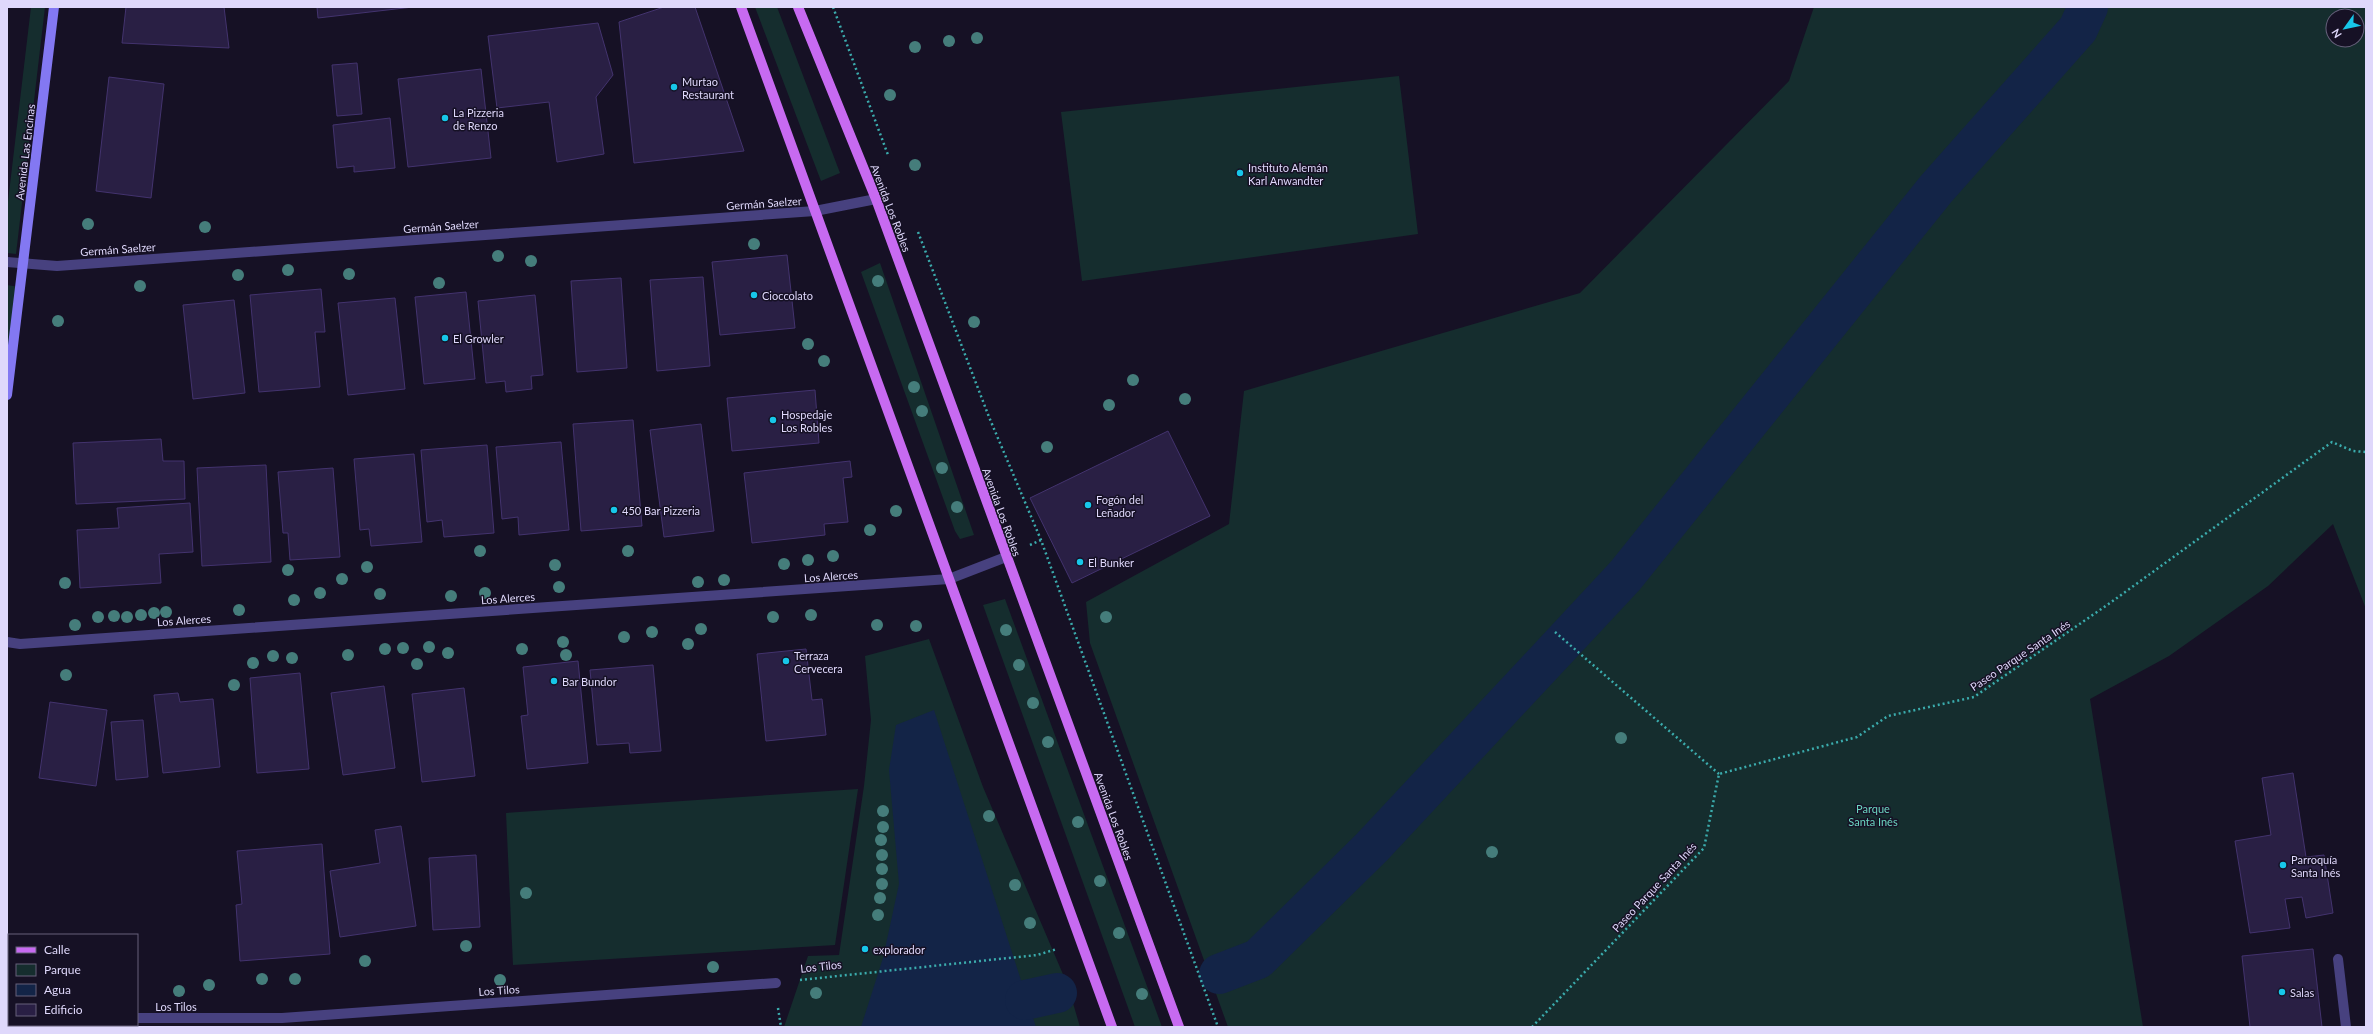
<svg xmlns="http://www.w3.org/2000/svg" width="2373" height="1034" viewBox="0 0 2373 1034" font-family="Lato,sans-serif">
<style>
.green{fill:#152d2e;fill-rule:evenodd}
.water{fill:#132447}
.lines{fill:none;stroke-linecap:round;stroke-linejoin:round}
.canal{stroke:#132447;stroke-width:40}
.building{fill:#291f44;stroke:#43336e}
.path{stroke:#3bacad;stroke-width:2.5;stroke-dasharray:2 3;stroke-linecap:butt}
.lane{stroke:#47417f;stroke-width:10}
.street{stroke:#47417f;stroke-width:10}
.secondary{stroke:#8378f2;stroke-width:10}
.primary{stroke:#c76af1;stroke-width:10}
.tree{fill:#457d7b}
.poi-dot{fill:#17c7e9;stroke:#161125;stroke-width:1.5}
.labels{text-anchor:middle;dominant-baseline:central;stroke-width:3;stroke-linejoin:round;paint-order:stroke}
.poi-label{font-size:11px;fill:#dfd8fb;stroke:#161125;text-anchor:start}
.street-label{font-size:11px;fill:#dfd8fb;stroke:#161125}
.park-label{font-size:11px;fill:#6bd5c1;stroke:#161125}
</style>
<rect width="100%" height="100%" fill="#161125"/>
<g class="green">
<polygon points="31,7 45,7 16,254 7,253 7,210"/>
<polygon points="755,7 777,7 840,173 821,181"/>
<path d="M 1814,7 L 2366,7 L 2366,609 L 2333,524 L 2268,586 L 2169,656 L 2090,699 L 2143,1027 L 1228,1027 L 1090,643 L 1086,602 L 1229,524 L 1244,391 L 1580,293 L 1789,81 ZM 2333,16 L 2357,16 L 2357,40 L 2333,40 Z"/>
<polygon points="1399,76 1418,234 1082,281 1061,112"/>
<polygon points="880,263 974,535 960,539 955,531 861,272"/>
<polygon points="7,285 19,287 7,400"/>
<polygon points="1005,599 1162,1027 1135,1027 983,605"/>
<polygon points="929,639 983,787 1068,986 1080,1027 784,1027 808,956 839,955 864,786 871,720 865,656"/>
<polygon points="858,789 835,945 513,965 506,813"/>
</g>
<polygon class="water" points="934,710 1036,1027 861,1027 883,958 899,884 889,770 896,725"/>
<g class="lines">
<g class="canal">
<polyline points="1219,974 1258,959 1372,847 1625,576 1936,189 2078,29 2088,7"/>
<polyline points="1025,1000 1057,993"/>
</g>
</g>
<g class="building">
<polygon points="126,7 224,7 229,48 122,43"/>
<polygon points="317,7 413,7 318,18"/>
<polygon points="664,7 695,7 744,151 634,163 619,22"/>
<polygon points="598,23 613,75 596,97 604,154 557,162 549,102 497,108 488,36"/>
<polygon points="357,63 362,114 337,116 332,65"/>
<polygon points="481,69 491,158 408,167 398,79"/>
<polygon points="109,77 164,84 151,198 96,191"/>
<polygon points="390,118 395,168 354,172 354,166 337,168 333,125"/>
<polygon points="787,255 795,328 720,335 712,262"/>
<polygon points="703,277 710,366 657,371 650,280"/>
<polygon points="621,278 627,368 577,372 571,281"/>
<polygon points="321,289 325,332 315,332 320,387 259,392 250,295"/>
<polygon points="466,292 475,379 424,384 415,297"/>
<polygon points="535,295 543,375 531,376 532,389 506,392 505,381 486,383 478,301"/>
<polygon points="395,298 405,389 348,395 338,303"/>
<polygon points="234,300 245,393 193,399 183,305"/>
<polygon points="815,390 819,443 732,451 727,398"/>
<polygon points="633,420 642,526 581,531 573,424"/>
<polygon points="701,424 714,531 664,537 650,430"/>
<polygon points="1168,431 1210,516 1072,583 1030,498"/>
<polygon points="161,439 163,461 184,461 185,499 76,504 73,443"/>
<polygon points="561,442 569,530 519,535 518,517 502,519 496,447"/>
<polygon points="487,445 494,533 444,537 442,520 427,522 421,450"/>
<polygon points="414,454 422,542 371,546 369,529 360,530 354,459"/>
<polygon points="850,461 852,477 843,478 848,522 824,524 825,535 752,543 744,473"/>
<polygon points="266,465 271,562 202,566 197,468"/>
<polygon points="333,468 340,557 290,560 288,533 283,533 278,472"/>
<polygon points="190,503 193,552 159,554 161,583 80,588 77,530 119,528 117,508"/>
<polygon points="806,649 812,700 822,699 826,735 766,741 757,654"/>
<polygon points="578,661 588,763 527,769 521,716 528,715 523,667"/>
<polygon points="653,665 661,751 630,753 629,743 597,745 590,670"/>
<polygon points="300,673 309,769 257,773 250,678"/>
<polygon points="384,686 395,768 343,775 331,693"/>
<polygon points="464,688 475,776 422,782 412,694"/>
<polygon points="178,693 180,702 213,699 220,767 163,773 154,695"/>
<polygon points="50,702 107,710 96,786 39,778"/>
<polygon points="143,720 148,777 116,780 111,722"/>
<polygon points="2293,773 2306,857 2324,855 2333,913 2306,918 2302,897 2285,899 2290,928 2250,933 2235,841 2271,835 2262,778"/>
<polygon points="401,826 416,926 340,937 330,871 380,863 375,830"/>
<polygon points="322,844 330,954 240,961 236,905 242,904 237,851"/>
<polygon points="476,855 480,927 433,930 429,858"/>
<polygon points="2313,949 2322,1027 2250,1027 2242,956"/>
</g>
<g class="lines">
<g class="path">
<polyline points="833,7 888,155"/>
<polyline points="918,232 989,417 1041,540 1218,1027"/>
<polyline points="1030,545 1041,540"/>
<polyline points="1555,632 1719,774"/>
<polyline points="800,980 1037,955 1057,949"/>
<polyline points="778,1008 781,1027"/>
<polyline points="1532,1027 1704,848 1719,774 1857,737 1888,716 1974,697 2110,603 2332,442 2353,451 2366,452"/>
</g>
<polyline class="lane" points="2338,959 2346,1027"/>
<g class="street">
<polyline points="7,262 57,266 815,211 876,199"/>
<polyline points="7,642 20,644 949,579 1006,557"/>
<polyline points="7,1018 9,1018"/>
<polyline points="137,1018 282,1018 776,983"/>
</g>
<polyline class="secondary" points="7,395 54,7"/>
<g class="primary">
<polyline points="741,7 1112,1027"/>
<polyline points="798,7 876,199 1179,1027"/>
</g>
</g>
<g class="tree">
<circle cx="977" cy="38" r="6"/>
<circle cx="949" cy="41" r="6"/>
<circle cx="915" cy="47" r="6"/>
<circle cx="890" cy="95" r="6"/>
<circle cx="915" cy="165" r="6"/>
<circle cx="88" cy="224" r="6"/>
<circle cx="205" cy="227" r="6"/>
<circle cx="754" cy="244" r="6"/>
<circle cx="498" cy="256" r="6"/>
<circle cx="531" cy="261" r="6"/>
<circle cx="288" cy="270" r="6"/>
<circle cx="349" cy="274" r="6"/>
<circle cx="238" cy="275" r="6"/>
<circle cx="878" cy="281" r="6"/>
<circle cx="439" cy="283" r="6"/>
<circle cx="140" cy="286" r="6"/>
<circle cx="58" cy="321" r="6"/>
<circle cx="974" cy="322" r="6"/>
<circle cx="808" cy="344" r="6"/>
<circle cx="824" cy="361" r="6"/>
<circle cx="1133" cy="380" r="6"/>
<circle cx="914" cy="387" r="6"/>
<circle cx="1185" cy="399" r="6"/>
<circle cx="1109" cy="405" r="6"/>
<circle cx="922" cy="411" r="6"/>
<circle cx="1047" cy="447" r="6"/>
<circle cx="942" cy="468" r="6"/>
<circle cx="957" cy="507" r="6"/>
<circle cx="896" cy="511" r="6"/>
<circle cx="870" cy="530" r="6"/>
<circle cx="480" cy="551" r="6"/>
<circle cx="628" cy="551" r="6"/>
<circle cx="833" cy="556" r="6"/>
<circle cx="808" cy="560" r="6"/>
<circle cx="784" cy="564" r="6"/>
<circle cx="555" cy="565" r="6"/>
<circle cx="367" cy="567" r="6"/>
<circle cx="288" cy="570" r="6"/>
<circle cx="342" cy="579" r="6"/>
<circle cx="724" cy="580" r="6"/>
<circle cx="698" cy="582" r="6"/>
<circle cx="65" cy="583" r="6"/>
<circle cx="559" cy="587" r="6"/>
<circle cx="320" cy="593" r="6"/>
<circle cx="485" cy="593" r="6"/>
<circle cx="380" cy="594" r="6"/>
<circle cx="451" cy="596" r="6"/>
<circle cx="294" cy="600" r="6"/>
<circle cx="239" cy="610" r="6"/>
<circle cx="166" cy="612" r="6"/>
<circle cx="154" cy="613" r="6"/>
<circle cx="141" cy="615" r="6"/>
<circle cx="811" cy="615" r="6"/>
<circle cx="114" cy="616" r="6"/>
<circle cx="98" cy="617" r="6"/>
<circle cx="127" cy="617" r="6"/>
<circle cx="773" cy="617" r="6"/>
<circle cx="1106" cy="617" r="6"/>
<circle cx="75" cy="625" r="6"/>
<circle cx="877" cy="625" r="6"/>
<circle cx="916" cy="626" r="6"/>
<circle cx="701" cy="629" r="6"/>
<circle cx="1006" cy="630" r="6"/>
<circle cx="652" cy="632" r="6"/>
<circle cx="624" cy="637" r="6"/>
<circle cx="563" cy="642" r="6"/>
<circle cx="688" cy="644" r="6"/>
<circle cx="429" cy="647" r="6"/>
<circle cx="403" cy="648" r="6"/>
<circle cx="385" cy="649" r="6"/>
<circle cx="522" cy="649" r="6"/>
<circle cx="448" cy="653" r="6"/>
<circle cx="348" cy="655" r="6"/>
<circle cx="566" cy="655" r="6"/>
<circle cx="273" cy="656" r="6"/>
<circle cx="292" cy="658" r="6"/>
<circle cx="253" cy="663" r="6"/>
<circle cx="417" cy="664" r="6"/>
<circle cx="1019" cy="665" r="6"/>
<circle cx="66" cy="675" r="6"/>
<circle cx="234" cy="685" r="6"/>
<circle cx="1033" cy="703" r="6"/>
<circle cx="1621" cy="738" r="6"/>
<circle cx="1048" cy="742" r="6"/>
<circle cx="883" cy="811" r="6"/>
<circle cx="989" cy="816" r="6"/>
<circle cx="1078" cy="822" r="6"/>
<circle cx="883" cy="827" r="6"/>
<circle cx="881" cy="840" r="6"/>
<circle cx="1492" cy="852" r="6"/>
<circle cx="882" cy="855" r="6"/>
<circle cx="882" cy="869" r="6"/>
<circle cx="1100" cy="881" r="6"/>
<circle cx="882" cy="884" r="6"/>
<circle cx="1015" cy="885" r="6"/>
<circle cx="526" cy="893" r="6"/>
<circle cx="880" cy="898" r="6"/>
<circle cx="878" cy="915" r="6"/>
<circle cx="1030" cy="923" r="6"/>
<circle cx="1119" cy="933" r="6"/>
<circle cx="466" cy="946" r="6"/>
<circle cx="365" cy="961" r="6"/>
<circle cx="713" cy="967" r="6"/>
<circle cx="262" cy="979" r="6"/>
<circle cx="295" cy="979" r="6"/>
<circle cx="500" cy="980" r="6"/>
<circle cx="209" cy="985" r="6"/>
<circle cx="179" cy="991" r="6"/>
<circle cx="816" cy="993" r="6"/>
<circle cx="1142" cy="994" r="6"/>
</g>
<g class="poi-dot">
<circle cx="674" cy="87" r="4"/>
<circle cx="445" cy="118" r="4"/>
<circle cx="1240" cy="173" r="4"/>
<circle cx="754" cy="295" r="4"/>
<circle cx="445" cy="338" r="4"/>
<circle cx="773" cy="420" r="4"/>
<circle cx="1088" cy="505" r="4"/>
<circle cx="614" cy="510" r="4"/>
<circle cx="1080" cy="562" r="4"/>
<circle cx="786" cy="661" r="4"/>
<circle cx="554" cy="681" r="4"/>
<circle cx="2283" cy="865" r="4"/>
<circle cx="865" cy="949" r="4"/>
<circle cx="2282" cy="992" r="4"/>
</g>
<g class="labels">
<g class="poi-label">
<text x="682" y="81">Murtao<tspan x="682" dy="13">Restaurant</tspan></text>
<text x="453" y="112">La Pizzeria<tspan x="453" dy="13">de Renzo</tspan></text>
<text x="1248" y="167">Instituto Alemán<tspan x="1248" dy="13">Karl Anwandter</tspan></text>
<text x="762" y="295">Cioccolato</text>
<text x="453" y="338">El Growler</text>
<text x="781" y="414">Hospedaje<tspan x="781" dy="13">Los Robles</tspan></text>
<text x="1096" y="499">Fogón del<tspan x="1096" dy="13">Leñador</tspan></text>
<text x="622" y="510">450 Bar Pizzeria</text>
<text x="1088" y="562">El Bunker</text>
<text x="794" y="655">Terraza<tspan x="794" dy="13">Cervecera</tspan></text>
<text x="562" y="681">Bar Bundor</text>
<text x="2291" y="859">Parroquía<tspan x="2291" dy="13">Santa Inés</tspan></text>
<text x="873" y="949">explorador</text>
<text x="2290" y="992">Salas</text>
</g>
<g class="street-label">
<text transform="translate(25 152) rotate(-83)">Avenida Las Encinas</text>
<text transform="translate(764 203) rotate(-4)">Germán Saelzer</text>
<text transform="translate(891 208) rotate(69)">Avenida Los Robles</text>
<text transform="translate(441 226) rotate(-4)">Germán Saelzer</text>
<text transform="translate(118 249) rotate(-4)">Germán Saelzer</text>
<text transform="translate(1002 512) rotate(70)">Avenida Los Robles</text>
<text transform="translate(831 576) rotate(-4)">Los Alerces</text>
<text transform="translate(508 598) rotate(-4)">Los Alerces</text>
<text transform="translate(184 620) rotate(-4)">Los Alerces</text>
<text transform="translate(2020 655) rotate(-34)">Paseo Parque Santa Inés</text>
<text transform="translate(1114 816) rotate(70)">Avenida Los Robles</text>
<text transform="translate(1654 887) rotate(-47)">Paseo Parque Santa Inés</text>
<text transform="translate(821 966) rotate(-6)">Los Tilos</text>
<text transform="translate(499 990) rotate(-4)">Los Tilos</text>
<text x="176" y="1006">Los Tilos</text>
</g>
<g class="park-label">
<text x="1873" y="808">Parque<tspan x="1873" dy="13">Santa Inés</tspan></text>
</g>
</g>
<rect width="2373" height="1034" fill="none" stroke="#dfd8fb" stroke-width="16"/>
<rect x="8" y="934" width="130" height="92" fill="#161125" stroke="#66617b"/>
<rect x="16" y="947" width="20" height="6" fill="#c76af1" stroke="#66617b"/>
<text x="44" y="954" font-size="12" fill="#dfd8fb">Calle</text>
<rect x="16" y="964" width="20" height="12" fill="#152d2e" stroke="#66617b"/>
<text x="44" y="974" font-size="12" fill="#dfd8fb">Parque</text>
<rect x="16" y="984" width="20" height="12" fill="#132447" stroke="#66617b"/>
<text x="44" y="994" font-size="12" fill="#dfd8fb">Agua</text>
<rect x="16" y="1004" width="20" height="12" fill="#291f44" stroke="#66617b"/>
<text x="44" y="1014" font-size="12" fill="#dfd8fb">Edificio</text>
<g transform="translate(2345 28) rotate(237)"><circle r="19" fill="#161125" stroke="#66617b"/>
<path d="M0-3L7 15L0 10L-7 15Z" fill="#17c7e9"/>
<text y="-6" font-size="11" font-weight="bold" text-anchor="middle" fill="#dfd8fb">N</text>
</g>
</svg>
